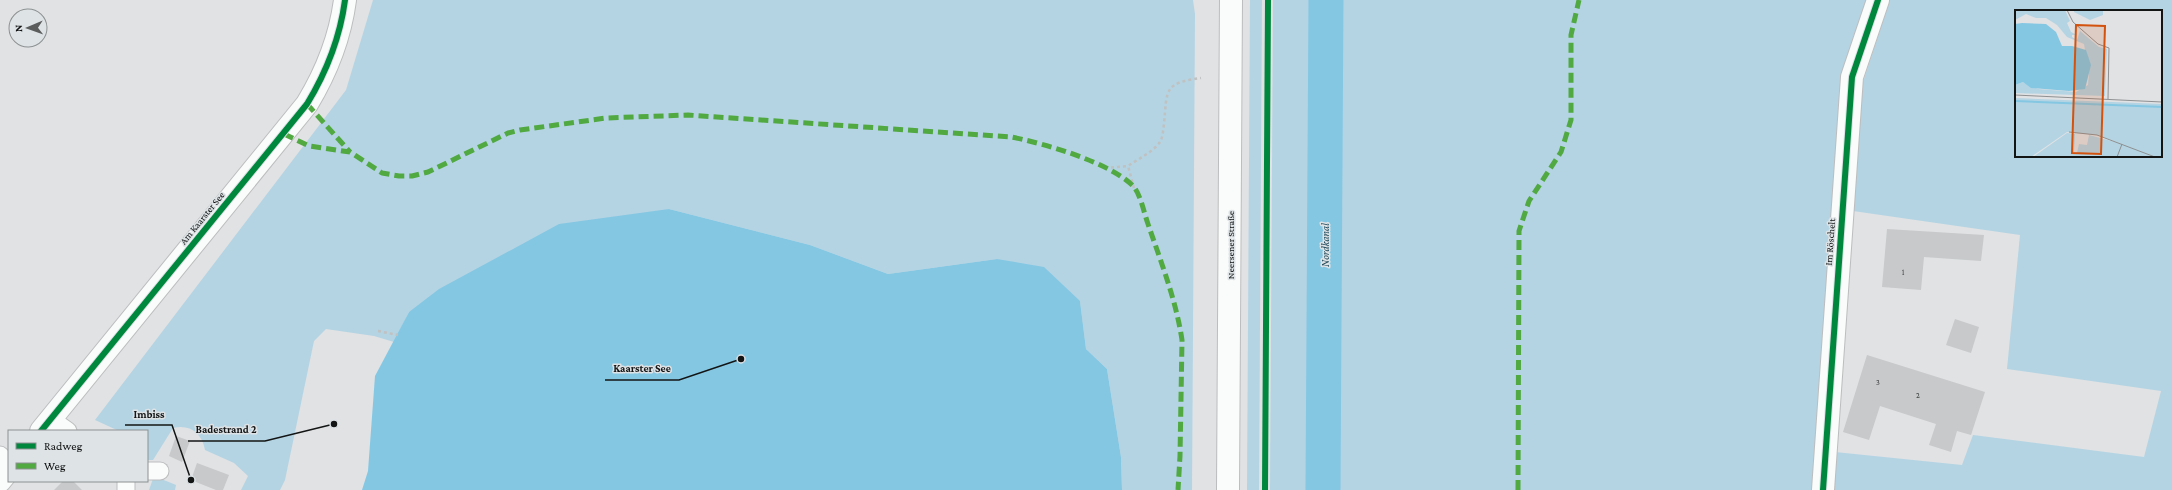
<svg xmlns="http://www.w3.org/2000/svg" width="2172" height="490" viewBox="0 0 2172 490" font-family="'Crimson Pro',serif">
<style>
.green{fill:#b4d4e3;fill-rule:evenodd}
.water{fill:#84c7e3}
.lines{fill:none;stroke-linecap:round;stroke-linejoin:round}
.canal{stroke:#84c7e3;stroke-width:35}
.building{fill:#c7c9ca}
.lane-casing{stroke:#bcbdbe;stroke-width:19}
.street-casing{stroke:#bcbdbe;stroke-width:24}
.secondary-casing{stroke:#bcbdbe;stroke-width:24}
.path{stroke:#c0c1c1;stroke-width:2.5;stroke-dasharray:3 3;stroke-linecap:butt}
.lane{stroke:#fafbfb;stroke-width:17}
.street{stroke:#fafbfb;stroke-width:22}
.secondary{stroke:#fafbfb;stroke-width:22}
.quiet{stroke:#51a942;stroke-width:5;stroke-dasharray:10 5;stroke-linecap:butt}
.cycleway-casing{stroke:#dee3e6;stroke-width:8}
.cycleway{stroke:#00873e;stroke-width:6}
.labels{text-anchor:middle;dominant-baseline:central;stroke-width:3;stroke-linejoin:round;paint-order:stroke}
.number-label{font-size:8px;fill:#424444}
.street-label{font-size:10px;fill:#131515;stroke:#dee3e6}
.water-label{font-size:11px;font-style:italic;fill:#1e4859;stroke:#dee3e6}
.inset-river{fill:none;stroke:#84c7e3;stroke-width:2}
.inset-road{fill:none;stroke:#8e9091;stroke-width:1}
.view{fill:#d3520d;fill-opacity:0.15;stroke:#d3520d;stroke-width:2}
.inset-edge{fill:none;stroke:#131515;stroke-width:2}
.leader{fill:none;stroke:#131515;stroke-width:1.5}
.callout-dot{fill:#131515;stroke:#dee3e6;stroke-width:1.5}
.callout-label{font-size:11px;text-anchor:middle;font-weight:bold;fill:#131515;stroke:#dee3e6;stroke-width:3;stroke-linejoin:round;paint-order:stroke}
</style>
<rect width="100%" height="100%" fill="#e0e2e4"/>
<g class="green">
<path d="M 373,0 L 1193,0 L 1195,14 L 1192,490 L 1122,490 L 1121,457 L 1107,369 L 1086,349 L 1080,301 L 997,259 L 888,274 L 810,245 L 669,209 L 409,312 L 394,342 L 374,336 L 326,329 L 314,341 L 285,480 L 280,490 L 241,490 L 248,476 L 234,463 L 205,450 C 202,433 190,424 173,428 L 153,460 L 147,460 L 147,431 L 119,431 L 95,420 L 346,90 Z"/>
<polygon points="1250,0 1262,0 1259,490 1247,490"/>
<polygon points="1273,0 1868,0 1813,490 1270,490"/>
<path d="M 1890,0 L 2172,0 L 2172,490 L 1833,490 L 1835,452 L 1962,465 L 1973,435 L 2144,457 L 2161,391 L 2007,369 L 2020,235 L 1853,211 L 1863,82 ZM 2016,11 L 2161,11 L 2161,156 L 2016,156 Z"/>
<polygon points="154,476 176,485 175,490 149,490"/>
</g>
<polygon class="water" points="669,209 810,245 888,274 997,259 1044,267 1080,301 1086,349 1107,369 1121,457 1122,490 362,490 368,471 375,376 409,312 439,289 559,224"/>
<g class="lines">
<polyline class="canal" points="1323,490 1326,0"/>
</g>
<g class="building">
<polygon points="1887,229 1984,235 1981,261 1924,257 1921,290 1882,287"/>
<polygon points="1955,319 1979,327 1971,353 1946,345"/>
<polygon points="1867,355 1985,392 1971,435 1957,431 1951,452 1929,445 1936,424 1880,406 1869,440 1843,432"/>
<polygon points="176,436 190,441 182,462 169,456"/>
<polygon points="197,463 229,475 223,490 216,490 191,480"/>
<polygon points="63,481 73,481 82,490 54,490"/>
</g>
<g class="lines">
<g class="lane-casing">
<g id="lane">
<polyline points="51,419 68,431"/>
<polyline points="0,455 9,464"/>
<polyline points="147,471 160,471"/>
<polyline points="126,490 126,481"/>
</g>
</g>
<g class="street-casing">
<g id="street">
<path d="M 41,431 L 307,104 C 327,71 340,38 345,0"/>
<polyline points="0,481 9,470"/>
<polyline points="1823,490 1852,77 1878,0"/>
</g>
</g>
<g class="secondary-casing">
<polyline id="secondary" points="1228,490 1231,0"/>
</g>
<g class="path">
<polyline points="1105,168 1128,166"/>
<path d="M 1134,188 L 1128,166 C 1138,159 1153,152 1160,142 C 1163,137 1163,130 1164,124 C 1167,89 1164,83 1201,78"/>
<polyline points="378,331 398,335"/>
</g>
<use href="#lane" class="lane"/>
<use href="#street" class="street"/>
<use href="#secondary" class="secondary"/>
<g class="quiet">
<polyline points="307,104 350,152"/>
<path d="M 284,134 L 309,146 L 350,152 L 382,173 L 399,176 L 412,176 L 428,172 L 508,133 L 520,130 L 606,118 L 688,115 L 1011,137 C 1043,143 1112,163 1134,187 C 1141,196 1144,213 1148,224 C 1161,262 1176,300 1182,340 L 1180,456 L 1178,490"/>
<polyline points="1518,490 1519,231 1529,201 1561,152 1571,120 1571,35 1579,0"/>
</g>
<g class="cycleway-casing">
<g id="cycleway">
<path d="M 41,431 L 307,104 C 327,71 340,38 345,0"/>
<polyline points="1265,490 1268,0"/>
<polyline points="1823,490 1852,77 1878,0"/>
</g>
</g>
<use href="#cycleway" class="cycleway"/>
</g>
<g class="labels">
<g class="number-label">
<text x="1903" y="272">1</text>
<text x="1878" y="382">3</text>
<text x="1918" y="395">2</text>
</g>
<g class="street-label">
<text transform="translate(202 218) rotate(-51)">Am Kaarster See</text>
<text transform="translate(1830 242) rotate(-86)">Im Röschelt</text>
<text transform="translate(1230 245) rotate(-90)">Neersener Straße</text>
</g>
<g class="water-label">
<text transform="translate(1325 245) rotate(-90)">Nordkanal</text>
</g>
</g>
<g transform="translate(2015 10)">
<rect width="147" height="147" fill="#e0e2e4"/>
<path d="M 0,0 L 50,0 L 55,11 L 52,13 L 56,22 L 62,25 L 57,25 L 57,27 L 62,30 L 65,21 L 84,37 L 92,39 L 90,86 L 0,83 L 0,75 L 8,72 L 23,79 L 61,82 L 73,75 L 74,64 L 69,34 L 52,27 L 42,15 L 31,8 L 21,8 L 11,4 L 0,10 ZM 59,0 L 88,0 L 88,5 L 75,10 L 59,2 ZM 0,88 L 147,94 L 147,147 L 18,147 L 52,123 L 60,124 L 59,142 L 62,143 L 64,134 L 72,135 L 74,125 L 104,133 L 82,125 L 52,122 L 16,147 L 0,147 Z" fill="#b4d4e3"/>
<path d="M 7,13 L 31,14 L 41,22 L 47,36 L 57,36 L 71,40 L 76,55 L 70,79 L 54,81 L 16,78 L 8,72 L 0,75 L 0,14 Z" fill="#84c7e3"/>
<path class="inset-river" d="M 0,91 L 147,97"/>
<path class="inset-road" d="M 52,0 L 58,12 L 83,34 L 94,38 L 93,89M 0,85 L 147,92M 54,122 L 82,125 L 140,147M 102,147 L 107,134"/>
<path class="view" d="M 61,15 L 90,16 L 86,144 L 57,143 Z"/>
<rect width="147" height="147" class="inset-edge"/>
</g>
<path class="leader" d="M741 359L679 380H605M191 480L172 425H125M334 424L265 441H188"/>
<g class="callout-dot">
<circle cx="741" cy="359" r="4"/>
<circle cx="191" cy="480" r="4"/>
<circle cx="334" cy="424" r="4"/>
</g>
<g class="callout-label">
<text x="642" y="372">Kaarster See</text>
<text x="149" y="418">Imbiss</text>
<text x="226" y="433">Badestrand 2</text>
</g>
<rect x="8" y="430" width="140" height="52" fill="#dee3e6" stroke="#8d9192"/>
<rect x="16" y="443" width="20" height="6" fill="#00873e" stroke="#8d9192"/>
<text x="44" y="450" font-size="12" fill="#131515">Radweg</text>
<rect x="16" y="463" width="20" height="6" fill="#51a942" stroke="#8d9192"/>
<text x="44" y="470" font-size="12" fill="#131515">Weg</text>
<g transform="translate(28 28) rotate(268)"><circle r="19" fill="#dee3e6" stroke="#8d9192"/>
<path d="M0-3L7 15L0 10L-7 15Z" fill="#5b5d5d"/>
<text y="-6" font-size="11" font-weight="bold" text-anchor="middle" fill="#131515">N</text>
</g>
</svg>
